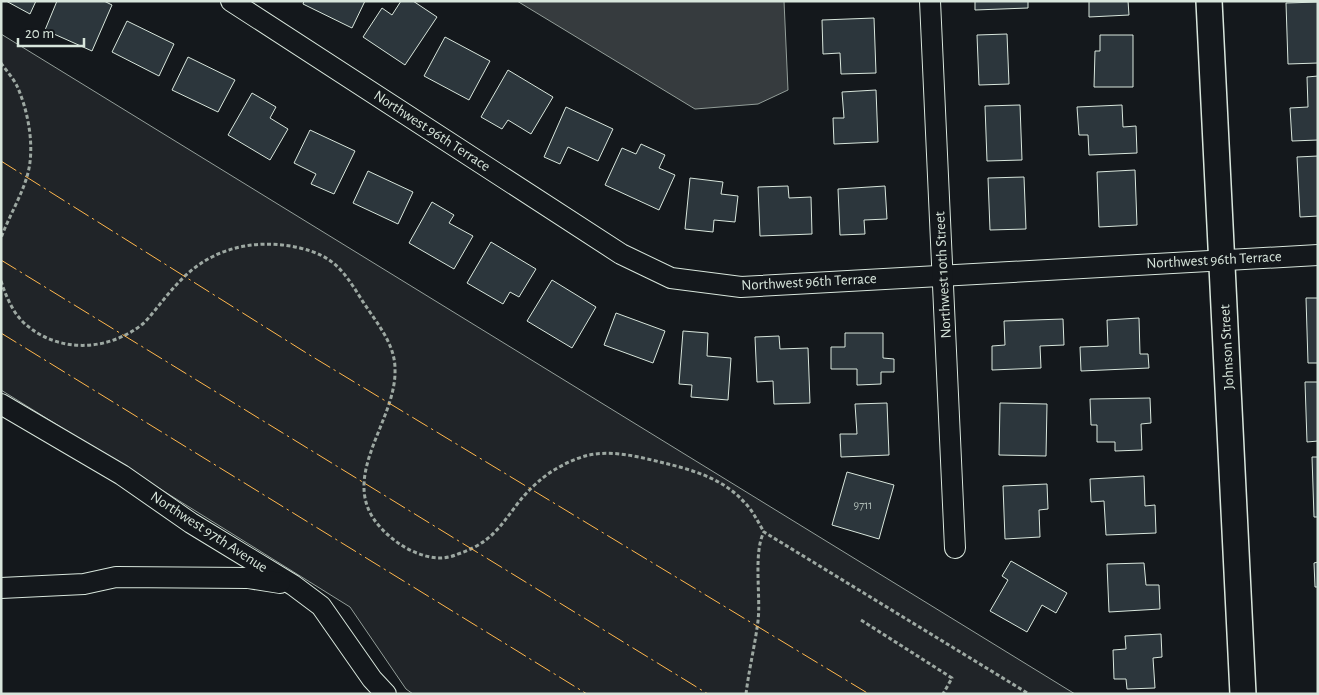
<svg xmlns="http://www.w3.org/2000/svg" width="1319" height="695" viewBox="0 0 1319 695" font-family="'Alegreya Sans',sans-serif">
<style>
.green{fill:#202428;stroke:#939e99}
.water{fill:#363b3e;stroke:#939e99}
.building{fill:#2c363c;stroke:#d8e6dc}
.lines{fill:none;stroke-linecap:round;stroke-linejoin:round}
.minor-casing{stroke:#d8e6dc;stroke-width:22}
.tertiary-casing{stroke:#d8e6dc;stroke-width:28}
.path{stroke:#9da8a2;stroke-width:3;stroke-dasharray:4 2.5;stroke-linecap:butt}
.minor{stroke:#14181c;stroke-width:20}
.tertiary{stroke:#14181c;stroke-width:25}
.power{stroke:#ffb74d;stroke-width:1;stroke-dasharray:18 4 2.5 4;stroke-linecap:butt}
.labels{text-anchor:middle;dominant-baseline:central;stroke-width:4;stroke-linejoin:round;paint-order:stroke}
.number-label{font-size:12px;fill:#adbab4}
.street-label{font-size:15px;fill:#d8e6dc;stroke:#14181c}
</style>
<rect width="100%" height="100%" fill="#14181c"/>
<polygon class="green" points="1,34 1075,694 413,694 406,689 350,607 1,390"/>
<polygon class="water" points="517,1 784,1 788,90 758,104 695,109"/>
<g class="building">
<polygon points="6,1 36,1 30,14"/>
<polygon points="57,1 104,1 112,5 92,51 45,30"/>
<polygon points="304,1 365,1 352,28 303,4"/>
<polygon points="401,1 413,1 437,17 405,65 363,37 382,8 392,15"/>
<polygon points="975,1 1028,1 1028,8 975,10"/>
<polygon points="1089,1 1128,1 1129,15 1089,17"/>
<polygon points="1318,2 1318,63 1288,64 1286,3"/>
<polygon points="874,18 876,73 841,74 840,53 823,54 822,20"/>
<polygon points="127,21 174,44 159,76 112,52"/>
<polygon points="1007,34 1009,84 979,85 977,35"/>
<polygon points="1100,35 1133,35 1133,87 1094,87 1095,51 1100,51"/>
<polygon points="445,37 490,61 469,100 424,76"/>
<polygon points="188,57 235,80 218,112 172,90"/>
<polygon points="508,70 553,97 531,134 508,120 502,129 481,117"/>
<polygon points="1318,76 1318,140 1292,141 1290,108 1308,107 1307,77"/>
<polygon points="876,90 878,142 834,144 833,118 844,118 842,92"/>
<polygon points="252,93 276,107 270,118 288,129 270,160 228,135"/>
<polygon points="1020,105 1022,160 987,161 985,106"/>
<polygon points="1122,105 1123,127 1136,126 1137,153 1089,155 1088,135 1079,135 1077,107"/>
<polygon points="566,107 613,129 598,161 568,147 560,164 544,157"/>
<polygon points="310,130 355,151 334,194 311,184 316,174 294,163"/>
<polygon points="641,144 665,155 659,168 675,175 659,210 605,185 622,148 636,154"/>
<polygon points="1318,156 1318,216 1300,217 1297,157"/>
<polygon points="1135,170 1137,225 1099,227 1097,172"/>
<polygon points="368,171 413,192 398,224 353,203"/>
<polygon points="1024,177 1026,229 990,230 988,178"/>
<polygon points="690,178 723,182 721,194 738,196 735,222 714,220 713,232 685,229"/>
<polygon points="788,186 789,198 811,197 812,234 760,236 758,187"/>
<polygon points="885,186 887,219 864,220 865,234 840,235 838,189"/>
<polygon points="432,202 454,215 449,223 473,236 454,269 409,243"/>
<polygon points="491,242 536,269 519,297 510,292 503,304 467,283"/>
<polygon points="552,280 596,307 572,348 527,321"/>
<polygon points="1306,298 1318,298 1318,363 1308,363"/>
<polygon points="616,313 665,331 653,363 604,345"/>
<polygon points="1139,318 1140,354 1148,354 1149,368 1081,371 1080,347 1108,346 1107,320"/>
<polygon points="1063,319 1064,345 1040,346 1041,368 992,370 992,346 1005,345 1004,321"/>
<polygon points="683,331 708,333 707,356 731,358 728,400 691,397 692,385 679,384"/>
<polygon points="845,333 883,333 883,358 894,359 894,372 881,372 881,384 857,385 857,369 831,369 831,347 845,347"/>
<polygon points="779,336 780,349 808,348 810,403 774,404 773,381 757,382 755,337"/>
<polygon points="1305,382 1318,382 1318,441 1307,442"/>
<polygon points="1150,398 1151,423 1141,424 1142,450 1115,451 1115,442 1097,442 1097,425 1091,425 1090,399"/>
<polygon points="887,403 889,455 841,457 840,434 857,434 855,404"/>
<polygon points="1000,403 1047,404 1046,456 999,455"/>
<polygon points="1312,457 1318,457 1318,517 1314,517"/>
<polygon points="847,472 894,485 879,539 832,525"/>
<polygon points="1144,476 1145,506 1155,505 1156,533 1106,535 1104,501 1091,502 1090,479"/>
<polygon points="1047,484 1048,509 1039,510 1040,537 1005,539 1003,486"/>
<polygon points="1011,561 1067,593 1056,613 1042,605 1027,632 990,611 1008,580 1002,576"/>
<polygon points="1318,562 1318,587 1315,587 1314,563"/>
<polygon points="1144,563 1146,585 1159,585 1160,609 1109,612 1107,564"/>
<polygon points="1161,634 1162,657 1153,658 1155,688 1127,689 1126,679 1114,679 1113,650 1126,649 1125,636"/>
</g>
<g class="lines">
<g class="minor-casing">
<g id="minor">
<polyline points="231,1 621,254 671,278 741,287 1318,255"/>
<polyline points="930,1 955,548"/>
<polyline points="1,404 122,475 191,523 293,585 321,606 372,679 386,694"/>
<polyline points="1,588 84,584 116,577 248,578 280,583"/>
</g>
</g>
<g class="tertiary-casing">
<polyline id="tertiary" points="1209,1 1243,694"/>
</g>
<g class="path">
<path d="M 1,63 C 6,70 13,78 17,86 C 27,108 33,138 30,162 C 27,188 10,213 1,238"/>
<path d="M 1,281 C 6,296 12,311 23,322 C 56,353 105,352 140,326 C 146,322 151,315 156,309 C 169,293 182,276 200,264 C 229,244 267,240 300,248 C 333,256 343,270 360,297 C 374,320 395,342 395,369 C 397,422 335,479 381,528 C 394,542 411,553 430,557 C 439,559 449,558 458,554 C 504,539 506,509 538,482 C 551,470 572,459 589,455 C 613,450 640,457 664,463 C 693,470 724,479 745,503 C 753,511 758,522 764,532"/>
<polyline points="861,620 952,678 943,694"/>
<path d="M 746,694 C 749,669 755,645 758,621 C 761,597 753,552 764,532 L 1029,694"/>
</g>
<use href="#minor" class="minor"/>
<use href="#tertiary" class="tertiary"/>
<g class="power">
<polyline points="1,161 308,354 869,694"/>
<polyline points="1,260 708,694"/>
<polyline points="1,333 587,694"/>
</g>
</g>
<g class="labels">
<g class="number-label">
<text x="863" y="505">9711</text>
</g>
<g class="street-label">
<text transform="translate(432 131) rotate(33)">Northwest 96th Terrace</text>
<text transform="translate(1214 260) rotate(-3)">Northwest 96th Terrace</text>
<text transform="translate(943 275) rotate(-93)">Northwest 10th Street</text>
<text transform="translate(809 282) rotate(-3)">Northwest 96th Terrace</text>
<text transform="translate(1227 347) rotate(-93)">Johnson Street</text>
<text transform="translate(209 532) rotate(33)">Northwest 97th Avenue</text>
</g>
</g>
<rect width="1319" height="695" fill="none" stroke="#d8e6dc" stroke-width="5"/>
<path d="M18 38v8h66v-8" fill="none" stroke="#d8e6dc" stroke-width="2.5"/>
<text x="25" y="38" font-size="15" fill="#d8e6dc" stroke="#14181c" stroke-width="4" paint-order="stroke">20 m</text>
</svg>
